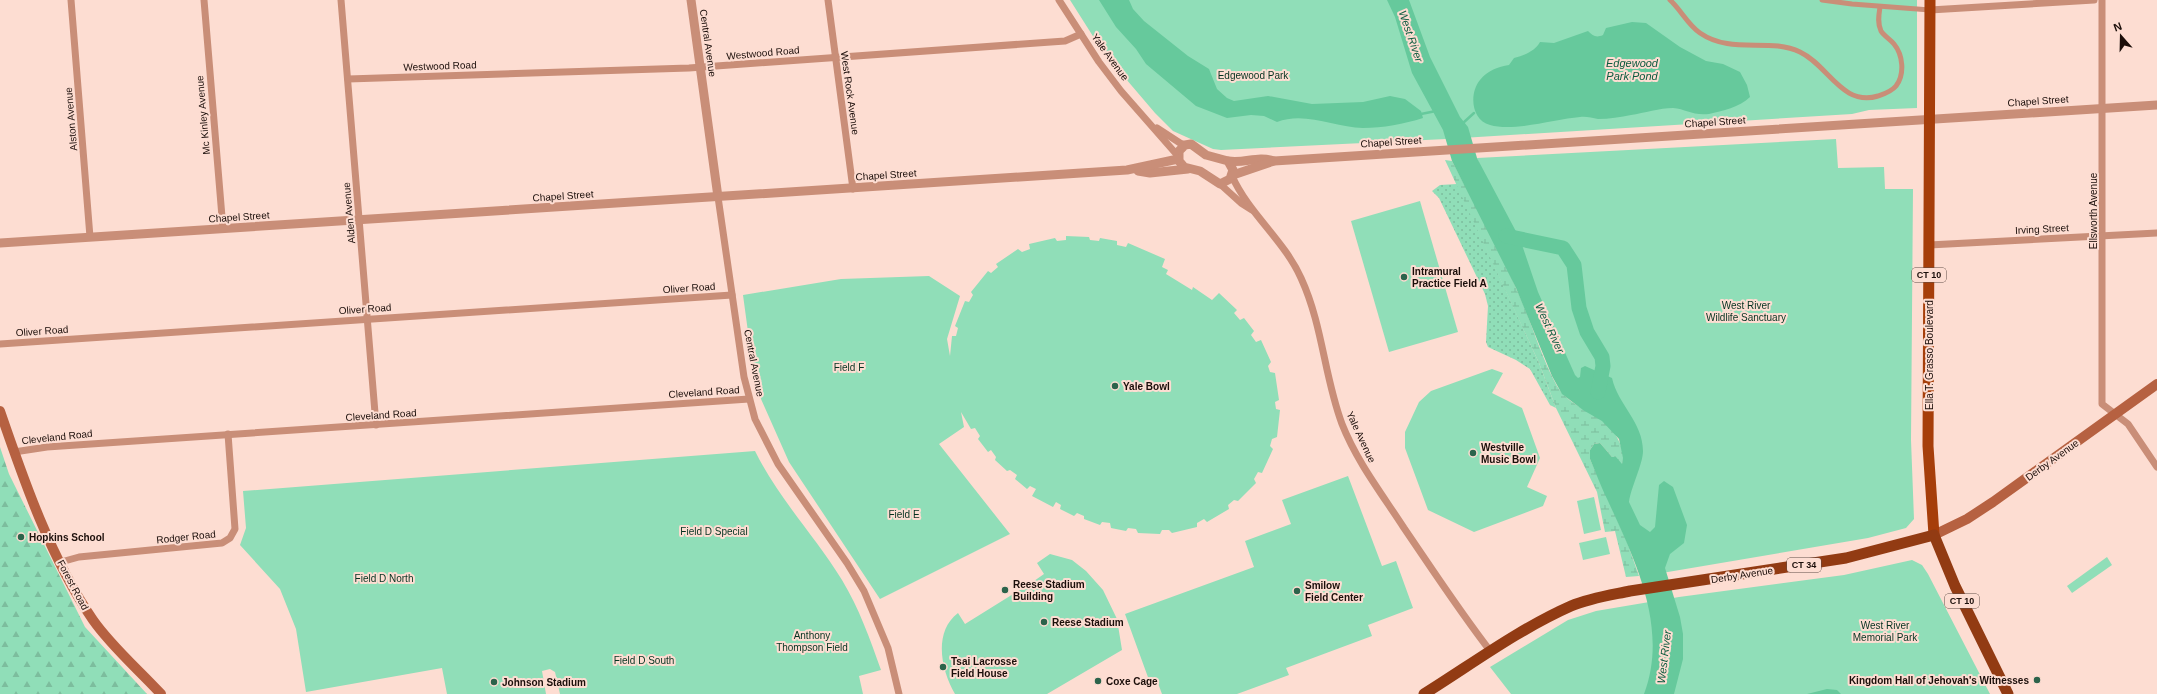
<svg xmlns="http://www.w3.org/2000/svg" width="2157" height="694" viewBox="0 0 2157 694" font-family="Helvetica,sans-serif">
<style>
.grass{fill:url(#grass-dots)}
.forest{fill:url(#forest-firs)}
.wetland{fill:url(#wetland-marsh)}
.park{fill:#90deb8}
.water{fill:#66c99c}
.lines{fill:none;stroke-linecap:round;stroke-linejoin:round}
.stream{stroke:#66c99c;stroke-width:2.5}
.river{stroke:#66c99c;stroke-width:15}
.pedestrian{stroke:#c98e78;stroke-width:5}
.minor{stroke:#c98e78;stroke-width:7}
.tertiary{stroke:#c98e78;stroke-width:9}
.secondary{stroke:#b66141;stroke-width:10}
.primary{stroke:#a63e0a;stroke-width:11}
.trunk{stroke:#923b13;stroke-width:11}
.poi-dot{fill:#2c634b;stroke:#fdddd2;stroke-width:1.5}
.labels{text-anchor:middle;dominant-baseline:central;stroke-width:4;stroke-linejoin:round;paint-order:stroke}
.shield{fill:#fdddd2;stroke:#5f4c46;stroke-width:1}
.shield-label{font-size:9px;font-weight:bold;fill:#1b0e0a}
.street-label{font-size:10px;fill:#1b0e0a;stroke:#fdddd2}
.park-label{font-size:10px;fill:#043220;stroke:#fdddd2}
.poi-label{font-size:10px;font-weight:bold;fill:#1b0e0a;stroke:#fdddd2;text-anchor:start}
.water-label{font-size:11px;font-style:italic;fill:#0c5b3f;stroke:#fdddd2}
</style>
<defs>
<pattern id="grass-dots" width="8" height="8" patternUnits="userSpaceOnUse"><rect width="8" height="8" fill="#90deb8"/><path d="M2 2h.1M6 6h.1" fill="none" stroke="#7cbd9d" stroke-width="1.8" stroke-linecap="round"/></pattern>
<pattern id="forest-firs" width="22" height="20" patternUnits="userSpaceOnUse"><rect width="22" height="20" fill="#90deb8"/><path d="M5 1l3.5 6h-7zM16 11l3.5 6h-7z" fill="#7cbd9d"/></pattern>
<pattern id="wetland-marsh" width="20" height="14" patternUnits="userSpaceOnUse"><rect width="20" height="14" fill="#90deb8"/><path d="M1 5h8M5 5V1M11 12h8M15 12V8" fill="none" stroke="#7cbd9d"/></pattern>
</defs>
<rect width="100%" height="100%" fill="#fdddd2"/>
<polygon class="grass" points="1457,184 1539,363 1556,408 1550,405 1530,369 1516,360 1488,347 1486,342 1488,306 1485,294 1439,198 1432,191 1440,185"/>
<polygon class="forest" points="0,447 9,474 85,627 147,694 0,694"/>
<path class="wetland" d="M 1445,160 L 1452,161 C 1474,203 1497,245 1516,288 C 1531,320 1540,355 1557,386 C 1568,404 1586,409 1602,420 C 1614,429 1627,449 1622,465 L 1612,457 L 1600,443 L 1594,444 L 1590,450 L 1590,459 L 1627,542 L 1639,576 L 1626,577 L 1615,531 L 1605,532 L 1597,492 L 1556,408 L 1539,363 Z"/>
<g class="park">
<polygon points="1070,0 1917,0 1917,108 1869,110 1852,114 1446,139 1221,150 1213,149 1173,131 1155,113 1103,52"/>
<polygon points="1836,139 1838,168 1884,167 1885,189 1913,189 1911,440 1914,519 1906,528 1868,538 1656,574 1624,512 1631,456 1624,426 1571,382 1477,158"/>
<polygon points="1420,201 1458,332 1389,352 1351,221"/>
<polygon points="1066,236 1089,237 1090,240 1099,241 1100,238 1117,241 1117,245 1126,247 1128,243 1165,259 1162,267 1168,270 1166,274 1192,290 1193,287 1212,300 1219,293 1237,310 1234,313 1240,320 1244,318 1254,331 1251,335 1256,342 1261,340 1271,362 1268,366 1270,372 1275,373 1279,400 1275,402 1276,409 1280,410 1277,437 1272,439 1270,446 1273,449 1262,473 1258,472 1254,479 1256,483 1238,501 1234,500 1228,505 1229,509 1207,522 1204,519 1197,523 1197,527 1172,533 1169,530 1162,530 1160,534 1138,533 1136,529 1128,528 1126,531 1111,528 1110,523 1102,522 1100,525 1084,519 1084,516 1077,513 1074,516 1060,509 1061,505 1056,502 1053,507 1032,496 1036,489 1030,486 1027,489 1015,479 1017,475 1010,470 1007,471 995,460 996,457 991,450 988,452 978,439 980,436 975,428 971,429 961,412 964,427 939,444 1010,534 880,599 789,462 761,399 751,354 743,295 841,279 929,276 960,296 947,339 950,356 952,336 956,336 958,328 955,326 965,301 969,302 973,295 971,292 988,271 991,273 998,267 996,264 1018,249 1022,252 1030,249 1029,244 1055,238 1057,241 1066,240"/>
<polygon points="1492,369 1503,373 1492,393 1522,408 1540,458 1527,487 1547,496 1543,506 1474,532 1428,510 1405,448 1405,432 1419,402 1431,391"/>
<path d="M 755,451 C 778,498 815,536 842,580 C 859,608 870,639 881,670 L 859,676 L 863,694 L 560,694 L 555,672 L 550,669 L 542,671 L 546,694 L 447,694 L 442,668 L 306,692 L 296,629 L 280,589 L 240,545 L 246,528 L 243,491 Z"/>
<polygon points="1348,476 1382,566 1396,561 1413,608 1368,625 1372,636 1286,668 1289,675 1237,694 1162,694 1156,678 1149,680 1125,614 1254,567 1245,541 1291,524 1282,500"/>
<polygon points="1594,497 1601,530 1584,534 1577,501"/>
<polygon points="1606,537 1610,554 1583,560 1579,543"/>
<path d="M 1050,554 L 1072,560 L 1086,571 L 1103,590 L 1117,619 L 1122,650 L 1047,694 L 955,694 C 941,670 933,632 958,613 L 965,624 L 1034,581 L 1044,574 L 1037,563 Z"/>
<polygon points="2107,557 2112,565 2072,593 2067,586"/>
<polygon points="1912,560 1922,565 1928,574 1990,694 1511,694 1490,667 1568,620 1596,611 1679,597 1844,575"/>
</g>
<g class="water">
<path d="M 1099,0 L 1129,0 L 1133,9 L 1144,21 L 1188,56 L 1209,69 L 1217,89 L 1227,98 L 1234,101 L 1268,96 L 1312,104 L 1363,102 L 1390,96 L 1405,99 L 1421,111 L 1423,118 C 1404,124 1383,128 1363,128 C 1335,127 1304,111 1277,122 L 1264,116 L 1251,115 L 1227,118 L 1196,106 L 1146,64 L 1136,49 L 1116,27 Z"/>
<path d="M 1387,0 L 1409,0 L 1430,57 L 1460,117 L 1468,127 L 1477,158 L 1520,239 L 1538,292 L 1575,375 L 1578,378 L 1580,377 L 1581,368 L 1585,366 L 1612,378 C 1618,405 1643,422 1643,451 C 1643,464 1631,487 1629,502 L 1640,525 L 1650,532 L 1655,527 L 1659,485 L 1664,481 L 1673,487 L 1687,525 L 1684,543 L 1670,554 L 1665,568 L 1680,617 L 1683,634 L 1683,659 L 1674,694 L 1644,694 C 1669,628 1635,560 1608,501 C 1601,487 1596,473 1590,459 L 1590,450 L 1594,444 L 1600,443 L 1612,457 L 1616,457 L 1622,464 L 1623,458 L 1619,439 L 1602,421 L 1583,410 L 1562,394 L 1552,376 L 1516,288 L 1452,161 L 1443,130 L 1412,73 L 1395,17 Z"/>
<path d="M 1632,22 L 1646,23 L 1680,47 L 1706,61 L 1723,64 L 1740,72 L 1747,85 L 1750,97 C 1740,107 1722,111 1709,114 C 1693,116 1686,109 1673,108 C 1660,108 1644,113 1631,115 C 1621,117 1609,119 1598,119 C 1592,118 1586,116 1580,117 C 1555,119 1514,132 1490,125 C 1471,120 1469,93 1480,80 C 1488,70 1498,67 1509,65 L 1514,58 C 1525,55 1535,51 1540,42 L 1554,43 L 1588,31 C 1593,36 1596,38 1603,35 L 1606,28 Z"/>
<polygon points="1827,689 1837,690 1841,694 1807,694"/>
</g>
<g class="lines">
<g class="stream">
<polyline points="1421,114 1436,111"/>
<polyline points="1463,123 1474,113"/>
</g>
<polyline class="river" points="1506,236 1563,248 1574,265 1579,308 1587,332 1602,357 1603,366 1598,392"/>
<g class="pedestrian">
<path d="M 1670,0 C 1681,10 1688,25 1700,33 C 1732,55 1769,37 1800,52 C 1828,65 1842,107 1878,96 C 1884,94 1891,92 1896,86 C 1905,74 1903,55 1894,44 C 1890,39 1884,36 1881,31 C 1877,23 1879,14 1880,7"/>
<polyline points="1822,0 1852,4 1930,10"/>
</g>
<g class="minor">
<polyline points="71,0 90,237"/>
<polyline points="204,0 223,229"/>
<polyline points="341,0 376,425"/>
<polyline points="828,0 853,189"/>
<polyline points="1059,0 1099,62 1121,91 1178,156"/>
<polyline points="2102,0 2102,404 2128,424 2157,467"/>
<polyline points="1930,10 2094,0"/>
<polyline points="348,79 689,68 1065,41 1081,34"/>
<polyline points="1157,128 1180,143 1185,145"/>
<path d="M 1232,176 C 1249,214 1284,240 1301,278 C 1323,326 1324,376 1342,424 C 1357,462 1382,494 1404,528 C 1432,569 1460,612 1491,652"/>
<polyline points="1220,184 1241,203 1252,210"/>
<polyline points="718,197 744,377 755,419 778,464 847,563 864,591 888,648 899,694"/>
<polyline points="1929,245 2157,233"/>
<polyline points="0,344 732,295"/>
<polyline points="14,452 47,447 749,399"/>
<polyline points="61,562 79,557 222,543 230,538 235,529 228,434"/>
</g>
<g class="tertiary">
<polyline points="691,0 718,197"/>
<polygon points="1191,144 1206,155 1228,161 1233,170 1230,179 1220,184 1200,171 1184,167 1179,161 1179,151 1185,145"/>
<path d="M 1228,161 C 1245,164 1257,155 1274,161"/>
<polyline points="1138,171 1150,173 1188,169"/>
<polyline points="1233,175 1274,161 2157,105"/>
<polyline points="0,243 1127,170 1178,159"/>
</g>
<g class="secondary">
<path d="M 0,411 C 24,481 51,559 93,620 C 112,647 138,669 161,694"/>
<polyline points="1934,535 1967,519 1993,502 2157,384"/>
</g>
<polyline class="primary" points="1930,0 1928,446 1934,535"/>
<path class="trunk" d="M 1424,694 C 1472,664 1519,629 1571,606 C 1590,598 1611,595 1630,591 L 1846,558 L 1934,535 L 1955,586 L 2008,694"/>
</g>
<g class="poi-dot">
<circle cx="1404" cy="277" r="4"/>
<circle cx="1115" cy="386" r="4"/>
<circle cx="1473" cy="453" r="4"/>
<circle cx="21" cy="537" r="4"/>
<circle cx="1005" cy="590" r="4"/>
<circle cx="1297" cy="591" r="4"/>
<circle cx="1044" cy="622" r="4"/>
<circle cx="943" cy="667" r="4"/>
<circle cx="2037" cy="680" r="4"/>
<circle cx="1098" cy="681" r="4"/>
<circle cx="494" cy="682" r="4"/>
</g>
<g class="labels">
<g class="shield">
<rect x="1912" y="268" width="34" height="14" rx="3"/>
<rect x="1787" y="558" width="34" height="14" rx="3"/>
<rect x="1945" y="594" width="34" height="14" rx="3"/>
</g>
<g class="shield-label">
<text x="1929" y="275">CT 10</text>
<text x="1804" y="565">CT 34</text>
<text x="1962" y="601">CT 10</text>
</g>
<g class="street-label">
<text transform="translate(708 43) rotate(82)">Central Avenue</text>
<text transform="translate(763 53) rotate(-5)">Westwood Road</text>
<text transform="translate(1110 57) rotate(54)">Yale Avenue</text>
<text transform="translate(440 66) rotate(-2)">Westwood Road</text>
<text transform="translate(850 93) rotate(82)">West Rock Avenue</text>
<text transform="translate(2038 101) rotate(-4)">Chapel Street</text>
<text transform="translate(203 115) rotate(-95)">Mc Kinley Avenue</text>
<text transform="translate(71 119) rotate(-95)">Alston Avenue</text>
<text transform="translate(1715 122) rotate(-4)">Chapel Street</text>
<text transform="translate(1391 142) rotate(-4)">Chapel Street</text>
<text transform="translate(886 175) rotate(-4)">Chapel Street</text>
<text transform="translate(563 196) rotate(-4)">Chapel Street</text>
<text transform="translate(2093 211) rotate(-90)">Ellsworth Avenue</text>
<text transform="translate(349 213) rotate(-95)">Alden Avenue</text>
<text transform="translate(239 217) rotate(-4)">Chapel Street</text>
<text transform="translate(2042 229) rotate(-3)">Irving Street</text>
<text transform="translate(689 288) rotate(-4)">Oliver Road</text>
<text transform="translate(365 309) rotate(-4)">Oliver Road</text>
<text transform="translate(42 331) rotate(-4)">Oliver Road</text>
<text transform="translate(1929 355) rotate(-90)">Ella T. Grasso Boulevard</text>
<text transform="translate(754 363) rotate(79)">Central Avenue</text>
<text transform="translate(704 392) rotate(-4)">Cleveland Road</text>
<text transform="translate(381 415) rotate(-4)">Cleveland Road</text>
<text transform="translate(57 437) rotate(-6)">Cleveland Road</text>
<text transform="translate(1361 437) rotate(65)">Yale Avenue</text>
<text transform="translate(2052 460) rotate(-36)">Derby Avenue</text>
<text transform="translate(186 537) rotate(-6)">Rodger Road</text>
<text transform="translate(1742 575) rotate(-9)">Derby Avenue</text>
<text transform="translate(73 585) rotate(62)">Forest Road</text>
</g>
<g class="park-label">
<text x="1253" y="75">Edgewood Park</text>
<text x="1746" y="305">West River<tspan x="1746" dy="12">Wildlife Sanctuary</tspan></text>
<text x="849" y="367">Field F</text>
<text x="904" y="514">Field E</text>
<text x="714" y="531">Field D Special</text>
<text x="384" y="578">Field D North</text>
<text x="1885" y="625">West River<tspan x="1885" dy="12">Memorial Park</tspan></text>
<text x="812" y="635">Anthony<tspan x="812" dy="12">Thompson Field</tspan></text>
<text x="644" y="660">Field D South</text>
</g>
<g class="poi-label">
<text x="1412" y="271">Intramural<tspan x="1412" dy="12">Practice Field A</tspan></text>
<text x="1123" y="386">Yale Bowl</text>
<text x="1481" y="447">Westville<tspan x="1481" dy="12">Music Bowl</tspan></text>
<text x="29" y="537">Hopkins School</text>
<text x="1013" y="584">Reese Stadium<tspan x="1013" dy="12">Building</tspan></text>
<text x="1305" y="585">Smilow<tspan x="1305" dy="12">Field Center</tspan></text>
<text x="1052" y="622">Reese Stadium</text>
<text x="951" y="661">Tsai Lacrosse<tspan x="951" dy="12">Field House</tspan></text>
<text x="2029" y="680" text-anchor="end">Kingdom Hall of Jehovah's Witnesses</text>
<text x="1106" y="681">Coxe Cage</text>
<text x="502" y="682">Johnson Stadium</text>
</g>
<g class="water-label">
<text transform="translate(1411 36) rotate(71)">West River</text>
<text x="1632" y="63">Edgewood<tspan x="1632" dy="13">Park Pond</tspan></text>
<text transform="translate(1550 328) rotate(65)">West River</text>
<text transform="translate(1664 657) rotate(-83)">West River</text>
</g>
</g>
<g transform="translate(2121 36) rotate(340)" stroke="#fdddd2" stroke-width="3" paint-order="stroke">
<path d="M0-3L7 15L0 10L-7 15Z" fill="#1b0e0a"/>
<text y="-6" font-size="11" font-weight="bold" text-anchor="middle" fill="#1b0e0a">N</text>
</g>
</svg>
